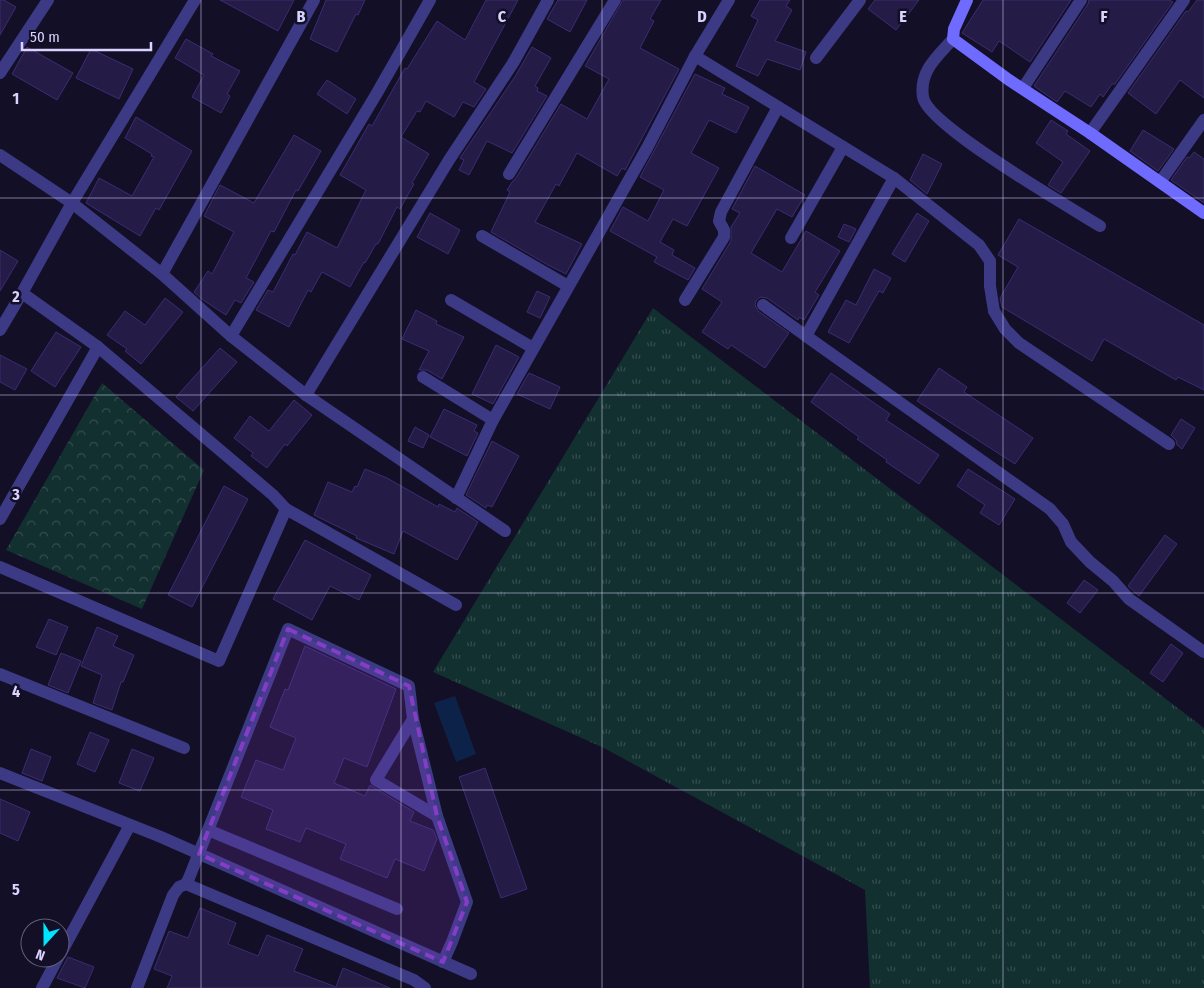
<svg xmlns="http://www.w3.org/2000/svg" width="1204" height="988" viewBox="0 0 1204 988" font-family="'Fira Sans Condensed',sans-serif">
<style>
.grass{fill:url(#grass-tufts)}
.forest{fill:url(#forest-crowns)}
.water{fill:#0c2248}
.building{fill:#241b47;stroke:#3b2d73}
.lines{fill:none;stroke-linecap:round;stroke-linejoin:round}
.street{stroke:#3d3a85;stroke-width:12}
.secondary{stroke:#6f6bff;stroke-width:12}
.marked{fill:#843dc5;fill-opacity:0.2;stroke:#843dc5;stroke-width:4;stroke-dasharray:10 6;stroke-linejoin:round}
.grid{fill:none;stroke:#d9d4ff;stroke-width:1;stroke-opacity:0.55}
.grid-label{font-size:16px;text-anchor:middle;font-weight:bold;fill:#d9d4ff;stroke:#130f26;stroke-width:5;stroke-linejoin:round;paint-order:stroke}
</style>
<defs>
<pattern id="grass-tufts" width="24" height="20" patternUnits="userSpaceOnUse" patternTransform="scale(1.25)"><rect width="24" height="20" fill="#12302f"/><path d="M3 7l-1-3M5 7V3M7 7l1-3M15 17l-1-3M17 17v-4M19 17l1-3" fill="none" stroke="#344d4e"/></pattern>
<pattern id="forest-crowns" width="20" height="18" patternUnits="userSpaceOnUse" patternTransform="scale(1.25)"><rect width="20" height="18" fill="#12302f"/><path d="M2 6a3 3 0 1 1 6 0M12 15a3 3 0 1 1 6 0" fill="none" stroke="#344d4e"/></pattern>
</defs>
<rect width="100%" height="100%" fill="#130f26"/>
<polygon class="grass" points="653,308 1204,728 1204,988 870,988 865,890 604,748 433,672"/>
<polygon class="forest" points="102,383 204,470 142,609 6,550"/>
<polygon class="water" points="455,696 476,754 456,762 434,703"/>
<g class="building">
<polygon points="0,0 4,0 16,7 0,35"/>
<polygon points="220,0 294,0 278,31"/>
<polygon points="326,0 365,0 358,15 356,14 337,52 310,39"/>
<polygon points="486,0 518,0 474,82 486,89 474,107 463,102 454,117 426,101 420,112 417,111 401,137 429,154 412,183 414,184 400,209 397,207 378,244 376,244 365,263 364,262 350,287 322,272 311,292 308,290 289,327 256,310 268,290 273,292 293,254 295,255 307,232 337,248 366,190 340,175 369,124 372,126 405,68 407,69 437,21 465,40"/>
<polygon points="558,0 587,0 570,32 547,19"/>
<polygon points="623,0 661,0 650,19 654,21 640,48 679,69 625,170 622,168 617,176 577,153 559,186 556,184 535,222 582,244 566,274 548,265 491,232 510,192 507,190 512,182 516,178 561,104 587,119 609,79 585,66"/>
<polygon points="760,0 790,0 786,6 792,10 775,41 806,52 800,70 767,59 758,76 736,66 758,20 751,16"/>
<polygon points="875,0 919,0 896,30 868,9"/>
<polygon points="983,0 1071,0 1030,62 999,41 992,52 962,33"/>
<polygon points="1089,0 1169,0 1173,2 1115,84 1112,84 1103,97 1100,94 1091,107 1065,91 1057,102 1034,86 1088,4"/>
<polygon points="1197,0 1204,0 1204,98 1180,80 1156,114 1128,93 1186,11 1188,12"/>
<polygon points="186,39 213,54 211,56 240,71 227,94 230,96 221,113 192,97 204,75 175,58"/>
<polygon points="27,47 73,73 57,100 12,74"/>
<polygon points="532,47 551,58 535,86 538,88 537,91 547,96 512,153 487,141 469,175 459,170 464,160 460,158 516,75"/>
<polygon points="91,49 133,69 119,99 76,78"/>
<polygon points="695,74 725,88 722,94 749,107 736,133 709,120 691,153 719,168 687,226 673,219 660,242 674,250 672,255 695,268 688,280 654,262 657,257 610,231 623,207 648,221 664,190 640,177"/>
<polygon points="327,80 356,99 347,114 317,94"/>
<polygon points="136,117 192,151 159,210 156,208 140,236 86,203 99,178 132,196 154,157 151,156 152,154 125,138"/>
<polygon points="1051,120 1068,131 1066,134 1090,151 1061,193 1048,185 1063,162 1036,143"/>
<polygon points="1143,130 1174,149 1158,171 1130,151"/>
<polygon points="294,135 321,151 298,191 296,190 274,232 271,231 246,278 254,282 241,303 235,300 226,315 203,300 194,292 208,271 212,274 234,232 204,216 220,185 254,203"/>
<polygon points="1194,152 1204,159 1204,203 1171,180 1187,157 1189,158"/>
<polygon points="923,154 942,164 927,194 910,180"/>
<polygon points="755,166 805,195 792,217 777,209 751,253 782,272 806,231 840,251 815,292 819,295 804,320 799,317 798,320 767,298 760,297 756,301 755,305 758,311 789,333 765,368 731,345 728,349 702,332 722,302 702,289 731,241 731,227 740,213 732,209"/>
<polygon points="430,213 460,230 448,254 417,237"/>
<polygon points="917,213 929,221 905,262 892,254"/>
<polygon points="1019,219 1204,325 1204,390 1178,377 1176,380 1104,339 1092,361 1002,307 1000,298 1018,267 998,255"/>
<polygon points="844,224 856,229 849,242 838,237"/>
<polygon points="0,250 18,261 0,291"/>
<polygon points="874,269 891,278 883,293 879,291 849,343 828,332 846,300 856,305"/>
<polygon points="537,291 550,297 540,318 527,312"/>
<polygon points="165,298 183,312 141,364 125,351 127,349 107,335 125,311 145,325"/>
<polygon points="416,310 437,321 436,324 464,337 442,379 427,370 419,370 429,351 402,339"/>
<polygon points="56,332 81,347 55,387 31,371"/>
<polygon points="496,345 519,357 493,404 472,394"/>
<polygon points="220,348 237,362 193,411 176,397"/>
<polygon points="0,355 27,369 15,390 0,382"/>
<polygon points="939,368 967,387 964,392 1033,438 1015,464 917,401"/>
<polygon points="529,373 560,387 550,409 517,394"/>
<polygon points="831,373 890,414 886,420 939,455 919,484 886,462 887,460 857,439 859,437 811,402"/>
<polygon points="294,400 312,415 287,446 285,444 267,468 251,456 253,453 234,438 250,416 269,431"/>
<polygon points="444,409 477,425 474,431 478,433 467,456 430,437"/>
<polygon points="1181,419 1195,428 1182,449 1177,445 1176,440 1171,435"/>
<polygon points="415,427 429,435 423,448 408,441"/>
<polygon points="492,441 519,456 492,507 487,505 486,508 466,495"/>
<polygon points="365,469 387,478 438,507 439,504 455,512 457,508 478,522 457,560 403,531 394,554 356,538 357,536 314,515 328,482 352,492 355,486 357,487"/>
<polygon points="968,469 1015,499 999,525 980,513 985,505 957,486"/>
<polygon points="224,486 248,499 192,607 168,595"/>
<polygon points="1165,535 1177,544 1139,596 1128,586"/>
<polygon points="305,540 371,575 359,600 330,586 312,620 273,599"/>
<polygon points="1084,580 1098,590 1080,613 1067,603"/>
<polygon points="49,619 68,627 56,655 36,647"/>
<polygon points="97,627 118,636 113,646 134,655 123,682 121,682 112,710 93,703 102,675 81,666"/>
<polygon points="1171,644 1183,653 1163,682 1150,673"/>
<polygon points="305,646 396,689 367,767 344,758 334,783 365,796 370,785 414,812 410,821 433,830 437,839 424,871 395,859 387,878 340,859 346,844 306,828 300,842 266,829 273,810 241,797 256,760 283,770 296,738 270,727 285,689 288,690"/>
<polygon points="61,653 81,661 68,693 48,685"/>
<polygon points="90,732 109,740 95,772 77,764"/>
<polygon points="31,749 51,757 42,781 22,773"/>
<polygon points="132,749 154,758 140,791 119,783"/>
<polygon points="485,768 527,889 501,898 459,777"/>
<polygon points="0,799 30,812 18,841 0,833"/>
<polygon points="200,908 236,923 228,944 258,956 267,935 303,949 294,971 336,987 343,968 390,988 167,988 172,976 154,969 169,931 188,938"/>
<polygon points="68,957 94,967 85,988 57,978"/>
</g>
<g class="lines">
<g class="street">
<path d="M 953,39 C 937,57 919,71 923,97 C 927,125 1071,208 1100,226"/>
<polyline points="695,56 894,178 806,336 1050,509 1063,524 1071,542 1090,562 1113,581 1129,599 1204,652"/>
<polyline points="816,58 860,0"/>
<polyline points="0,73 48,0"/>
<polyline points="1023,88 1081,0"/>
<polyline points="1090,133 1184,0"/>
<polyline points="0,155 72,203 162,274 231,336 306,395 505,531"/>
<polyline points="509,174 615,0"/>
<polyline points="894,178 979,245 990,261 990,286 994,311 1005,329 1019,343 1169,444"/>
<polyline points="1160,182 1204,120"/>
<polyline points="482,236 568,286"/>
<polyline points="791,238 843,147"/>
<polyline points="162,274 314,0"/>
<polyline points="22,293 98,347 273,495 286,509 456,605"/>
<polyline points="451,300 533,348"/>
<polyline points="685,300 724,237 724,230 719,221 721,212 778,107"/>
<polyline points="763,305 806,336"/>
<polyline points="0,330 22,293 72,203 195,0"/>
<polyline points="231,336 377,93 430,0"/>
<polyline points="423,377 493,420"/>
<polyline points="306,395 449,160 513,63 548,0"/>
<polyline points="456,498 493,420 647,148 695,56 729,0"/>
<polyline points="0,519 98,347"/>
<polyline points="0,567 219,661 286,509"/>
<polyline points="0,674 184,748"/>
<polyline points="413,719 376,780 437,816"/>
<polyline points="0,773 161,837 471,974"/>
<polyline points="208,830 397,909"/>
<polyline points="186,884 414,980 425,988"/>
<polyline points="60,955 130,825"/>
<polyline points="42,988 58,958"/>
<polyline points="137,988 173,895 179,887 186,884 189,878 288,629 409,686 413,719 437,816 467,902 452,942 443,962"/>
</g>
<polyline class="secondary" points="967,0 954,29 953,39 1009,80 1090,133 1204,213"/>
</g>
<path class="marked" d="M 288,629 L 409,686 L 437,816 L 467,902 L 443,962 L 199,854 Z"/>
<path class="grid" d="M 201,0 L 201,988M 401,0 L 401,988M 602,0 L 602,988M 803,0 L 803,988M 1003,0 L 1003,988M 0,198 L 1204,198M 0,395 L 1204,395M 0,593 L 1204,593M 0,790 L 1204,790"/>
<g class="grid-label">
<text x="301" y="22">B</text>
<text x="502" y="22">C</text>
<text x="702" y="22">D</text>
<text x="903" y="22">E</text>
<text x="1104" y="22">F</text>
<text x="16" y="104">1</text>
<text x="16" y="302">2</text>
<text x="16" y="500">3</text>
<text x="16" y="697">4</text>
<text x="16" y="895">5</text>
</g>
<g transform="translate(45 943) rotate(201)"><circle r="24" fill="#130f26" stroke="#625e7d"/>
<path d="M0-4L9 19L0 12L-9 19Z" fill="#00e5ff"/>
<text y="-8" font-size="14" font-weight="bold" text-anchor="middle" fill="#d9d4ff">N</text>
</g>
<path d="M22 42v8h129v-8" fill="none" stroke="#d9d4ff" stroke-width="2.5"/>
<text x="30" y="42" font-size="15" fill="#d9d4ff" stroke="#130f26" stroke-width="4" paint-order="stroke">50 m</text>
</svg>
